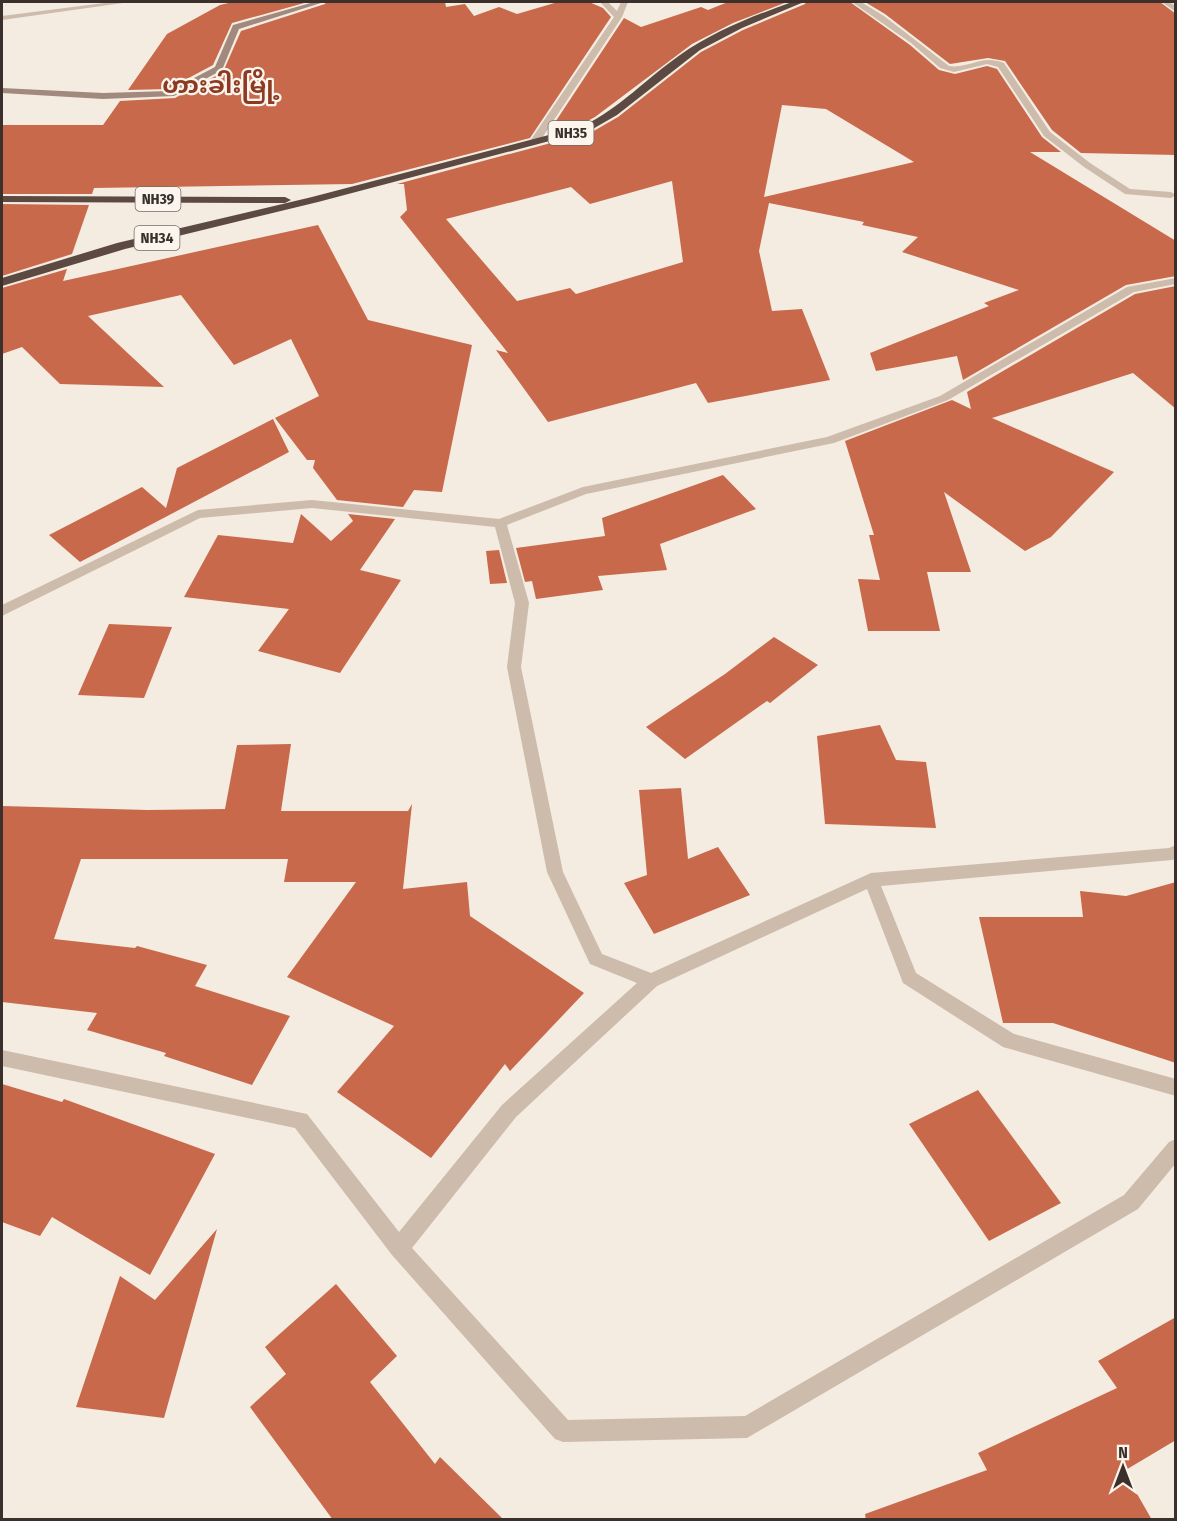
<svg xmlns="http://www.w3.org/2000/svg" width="1177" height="1521" viewBox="0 0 1177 1521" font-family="'Fira Sans Condensed','Noto Sans Myanmar',sans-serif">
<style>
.building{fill:#c8694b;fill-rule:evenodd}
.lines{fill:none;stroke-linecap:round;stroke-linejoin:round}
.street{fill:#cdbbac;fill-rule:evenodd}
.secondary{fill:#a18a7d;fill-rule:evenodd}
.highway{fill:#5c4a42;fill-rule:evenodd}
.labels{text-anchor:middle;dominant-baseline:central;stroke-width:4.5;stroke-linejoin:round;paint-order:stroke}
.shield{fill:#fbf5ee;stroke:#756b66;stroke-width:1.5}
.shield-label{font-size:15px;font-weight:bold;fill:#3b302b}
.far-town-label{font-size:24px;font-weight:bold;fill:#8c3b22;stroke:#fbf5ee}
</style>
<rect width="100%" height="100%" fill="#f4ebe1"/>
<g class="building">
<polygon points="233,2 308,2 232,23 213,65 168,89 128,90 167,34 220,5"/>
<polygon points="326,2 445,2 446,7 465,4 474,16 499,7 517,14 558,2 589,2 603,8 611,17 530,138 352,184 94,188 92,194 2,194 2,125 103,125 120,101 175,98 223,72 241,31 325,4"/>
<polygon points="728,2 787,2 733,23 692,44 595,117 582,124 548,133 624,18 641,27 701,7 708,10"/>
<path d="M 806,2 L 850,2 L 910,45 L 939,70 L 955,74 L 987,66 L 997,69 L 1042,137 L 1061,152 L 1030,152 L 1176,241 L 1176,276 L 1126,285 L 963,380 L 957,356 L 876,371 L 870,353 L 989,306 L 984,303 L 1019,290 L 902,252 L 918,237 L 862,225 L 864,222 L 769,203 L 759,251 L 772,311 L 802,309 L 830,380 L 708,403 L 696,383 L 548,422 L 496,350 L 508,353 L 400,217 L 407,210 L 404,184 L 397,184 L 592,132 L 618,117 L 701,52 L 743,30 L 805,4 ZM 782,105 L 826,109 L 914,162 L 764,197 ZM 672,181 L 683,262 L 576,294 L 570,288 L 517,301 L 446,219 L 571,187 L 590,204 Z"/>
<polygon points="865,2 1160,2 1176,14 1176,155 1081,153 1052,130 1005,61 988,58 950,64 885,14"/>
<polygon points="2,204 89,205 72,254 2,276"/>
<polygon points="318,225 368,320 472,345 442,492 414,490 403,507 337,500 313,468 315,460 307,460 275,418 319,396 291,339 234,365 181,295 88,316 164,387 60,384 22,347 2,354 2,288 67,269 63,281"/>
<polygon points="1176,286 1176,409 1133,373 992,418 1114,472 1051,537 1025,551 944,492 971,572 927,572 940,631 868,631 858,579 880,580 869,535 874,535 845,441 952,400 971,409 967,392 1135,294"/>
<polygon points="273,419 289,452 80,562 49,535 142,487 166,508 177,468"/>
<polygon points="723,475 756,509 660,544 667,570 598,576 603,590 536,599 532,581 525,582 516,548 605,536 602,518"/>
<polygon points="301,514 331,541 353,521 348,514 395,519 360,570 401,580 340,673 258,651 289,609 184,597 218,535 293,543"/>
<polygon points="499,550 507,583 490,584 486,551"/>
<polygon points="109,624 172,627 144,698 78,695"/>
<polygon points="774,637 818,665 770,703 767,701 685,759 646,727 725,674"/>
<polygon points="880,725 896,760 926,762 936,828 825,824 817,736"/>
<polygon points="291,744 281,811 408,811 412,804 403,889 467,882 470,916 584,993 510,1071 505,1064 431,1158 337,1092 394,1026 287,977 356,882 284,882 288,859 81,859 54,939 135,948 137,946 207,965 195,986 290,1016 252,1085 164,1056 166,1053 87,1030 97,1013 2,1002 2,806 148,810 225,809 237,745"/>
<polygon points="681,788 688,859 718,847 750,895 654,934 624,883 647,875 639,790"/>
<polygon points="1176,882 1176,1063 1053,1023 1003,1023 979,917 1083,917 1080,891 1126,896"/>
<polygon points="2,1084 62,1102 64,1099 215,1154 150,1275 52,1217 40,1236 2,1222"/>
<polygon points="978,1090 1061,1203 989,1241 909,1124"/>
<polygon points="217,1229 164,1418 76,1407 120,1276 155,1300"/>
<polygon points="336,1284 397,1356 370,1382 435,1464 440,1457 504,1520 333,1520 250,1407 286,1374 265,1347"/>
<polygon points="1176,1317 1176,1440 1124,1471 1152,1520 866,1520 865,1514 987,1470 978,1453 1117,1388 1098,1361"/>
</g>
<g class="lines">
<g class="street">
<polygon points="112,2 130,2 2,20 2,16"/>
<polygon points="600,2 608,2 617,11 621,2 628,2 622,17 538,144 530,146 528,144 614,17"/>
<path d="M 852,2 L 861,2 L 884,16 L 949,66 C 970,69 981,54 1004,63 L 1050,132 L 1090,163 L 1130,189 L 1171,192 L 1176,195 L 1171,198 L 1125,194 L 1084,167 L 1044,136 L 998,67 L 987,64 L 954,72 L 940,68 L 911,43 Z"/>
<polygon points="1162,2 1169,2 1176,6 1176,12"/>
<polygon points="1176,278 1176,284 1134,292 948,400 834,443 586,494 507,525 529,603 521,667 563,872 602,954 651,973 871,873 1169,848 1176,845 1176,859 1172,860 881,886 916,973 1014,1034 1176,1079 1176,1096 1003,1047 903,983 867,889 657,986 516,1117 412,1248 568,1420 745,1416 1124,1195 1169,1142 1176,1139 1176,1163 1138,1209 747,1438 563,1442 555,1439 392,1255 295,1128 2,1066 2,1050 307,1114 399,1232 502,1105 637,983 590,964 547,872 507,667 515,603 495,527 312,508 200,518 2,616 2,605 198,510 312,500 499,519 583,487 827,437 940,396 1127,287"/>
</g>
<polygon class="secondary" points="314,2 324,2 239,29 222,70 174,96 103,99 2,93 2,88 103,93 169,91 215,67 233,25"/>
<g class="highway">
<path d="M 792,2 L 804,2 L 742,28 L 700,50 L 617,115 L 591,130 L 318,202 L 125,249 L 2,286 L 2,278 L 117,243 L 312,197 L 583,126 C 620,108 647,78 680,55 C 714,31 753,16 792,2 Z"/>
<polygon points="2,196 285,197 291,200 285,203 2,202"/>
</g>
</g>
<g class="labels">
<g class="shield">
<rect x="548.5" y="121" width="45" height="24" rx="4.5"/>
<rect x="135.5" y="187" width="45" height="24" rx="4.5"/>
<rect x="134.5" y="226" width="45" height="24" rx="4.5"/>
</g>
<g class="shield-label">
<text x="571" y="133">NH35</text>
<text x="158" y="199">NH39</text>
<text x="157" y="238">NH34</text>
</g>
<g class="far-town-label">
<text x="221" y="85">ဟားခါးမြို့</text>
</g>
</g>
<rect width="1177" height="1521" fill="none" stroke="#3b302b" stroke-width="6"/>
<g transform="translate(1123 1467)" stroke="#fbf5ee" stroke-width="4.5" paint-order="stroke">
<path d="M0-4.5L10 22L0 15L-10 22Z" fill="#3b302b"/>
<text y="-9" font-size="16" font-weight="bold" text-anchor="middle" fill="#3b302b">N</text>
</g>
</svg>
